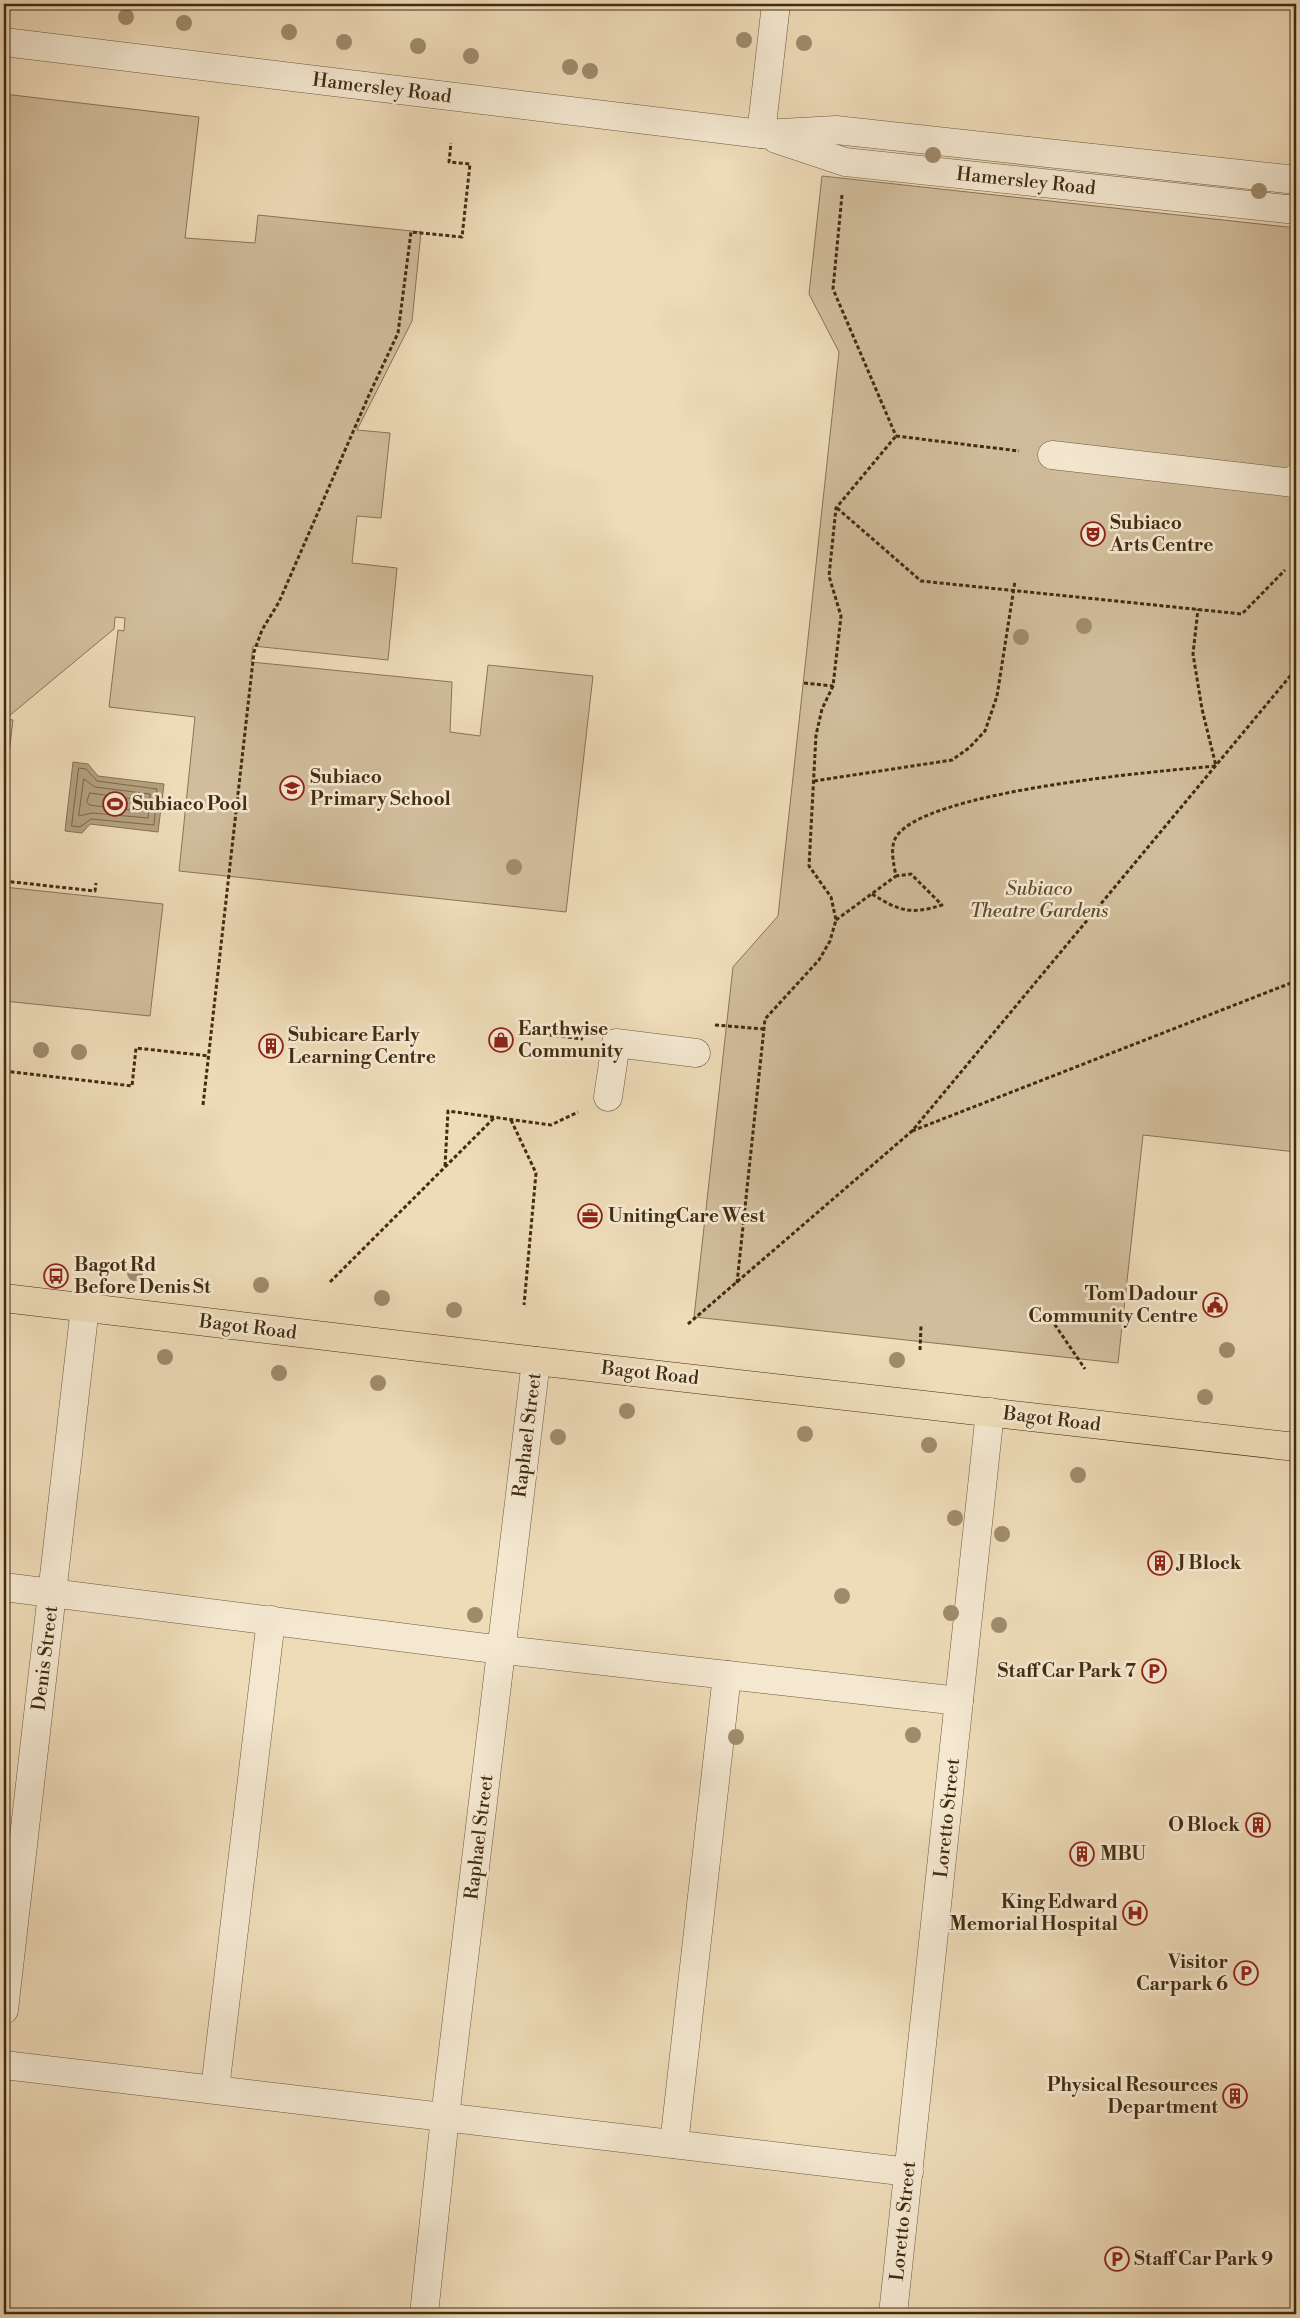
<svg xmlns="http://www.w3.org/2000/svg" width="1300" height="2318" viewBox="0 0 1300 2318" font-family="'Libre Bodoni',serif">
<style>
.green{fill:#d1bd9c;stroke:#8a7456}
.water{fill:#b4a07f;stroke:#867253}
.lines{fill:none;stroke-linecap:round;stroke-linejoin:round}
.shore{stroke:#7b6648;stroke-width:1}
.minor-casing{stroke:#6d583b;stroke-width:29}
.major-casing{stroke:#422c11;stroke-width:29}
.path{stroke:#422c11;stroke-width:3;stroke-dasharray:4 2.5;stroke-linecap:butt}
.minor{stroke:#f4e8d1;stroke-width:28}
.major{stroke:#eedbb8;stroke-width:28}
.path-bridge{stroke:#422c11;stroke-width:3;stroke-dasharray:4 2.5;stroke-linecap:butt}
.tree{fill:#9f8b6c}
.labels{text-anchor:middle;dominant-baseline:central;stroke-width:5;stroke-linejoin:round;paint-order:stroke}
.street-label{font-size:19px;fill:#422c11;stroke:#f4e8d1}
.poi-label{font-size:19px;font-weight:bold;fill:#422c11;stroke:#f4e8d1;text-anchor:start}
.park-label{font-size:19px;font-style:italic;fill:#5f492d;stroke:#f4e8d1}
</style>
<rect width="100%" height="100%" fill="#eedbb8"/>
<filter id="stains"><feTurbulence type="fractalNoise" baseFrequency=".004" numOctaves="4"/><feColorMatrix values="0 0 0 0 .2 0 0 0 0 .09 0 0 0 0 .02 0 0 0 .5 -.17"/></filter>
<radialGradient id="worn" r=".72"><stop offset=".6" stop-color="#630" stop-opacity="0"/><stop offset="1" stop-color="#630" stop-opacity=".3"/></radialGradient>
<g class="green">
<polygon points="4,94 199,117 185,238 255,243 258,215 421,232 412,321 357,430 390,433 381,518 357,516 352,563 397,568 388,660 253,646 251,662 452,682 450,732 480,736 488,665 593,676 566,912 179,871 195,717 109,707 118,630 124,631 125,618 115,617 114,629 9,716 4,716 4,347 10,337 4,336"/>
<polygon points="822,176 1296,228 1296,1152 1143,1135 1118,1363 694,1317 733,967 778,916 839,352 809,294"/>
<polygon points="4,719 13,720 4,796"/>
<polygon points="4,887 163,904 150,1016 4,1001"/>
</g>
<polygon class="water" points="73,762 88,764 98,776 164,784 158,832 90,824 82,833 65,831"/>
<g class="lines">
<g class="shore">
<polygon points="79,768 86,769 97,781 157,789 154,825 91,819 80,827 72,826"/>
<polygon points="84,779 95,787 150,794 148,818 92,813 79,816"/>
<polygon points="90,793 141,800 142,809 139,811 89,805 87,802"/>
</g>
<g class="minor-casing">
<g id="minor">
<polyline points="4,42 761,134 836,130 1296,180"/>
<polyline points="761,134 776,4"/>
<polyline points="776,139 845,162 1296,210"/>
<polyline points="1052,455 1294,483 1296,478"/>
<polyline points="608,1097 616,1043 696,1053"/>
<polyline points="4,1587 478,1647 959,1701"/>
<polyline points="4,2010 85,1307"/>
<polyline points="4,2065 909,2172"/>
<polyline points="215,2089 271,1620"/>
<polyline points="674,2144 727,1675"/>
<polyline points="424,2314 445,2117 536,1361"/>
<polyline points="893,2314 990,1412"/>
</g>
</g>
<g class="major-casing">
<polyline id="major" points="4,1298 536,1361 1296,1447"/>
</g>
<g class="path">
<polyline points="842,195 833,289 896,436"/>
<polyline points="896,436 1019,451"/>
<polyline points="837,508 921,581 1242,614 1285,570"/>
<polyline points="804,683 833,686"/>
<polyline points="814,781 952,760 969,748 985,731 997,696"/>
<polyline points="4,881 95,891 96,883"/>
<path d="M 872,894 C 899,911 911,915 942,905 L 911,874 L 896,876"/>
<path d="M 836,920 L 896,876 C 894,865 890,850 895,839 C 918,791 1161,771 1216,766 L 1202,709 L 1193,654 L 1198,609"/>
<polyline points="715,1025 764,1029"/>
<polyline points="542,1034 583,1039"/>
<polyline points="4,1071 132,1086 136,1048 209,1056"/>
<polyline points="203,1105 254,652 262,630 279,602 369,395 398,333 411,232 462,237 470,164 449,162 451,143"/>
<polyline points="511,1120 536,1173 524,1305"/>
<polyline points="912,1131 1296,981"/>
<polyline points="445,1166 448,1111 551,1125 578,1112"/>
<polyline points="330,1282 495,1117"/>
<polyline points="737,1283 765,1019 819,960 830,941 836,920 831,897 809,866 816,735 822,709 833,686 841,616 829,576 836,508 896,436"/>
<polyline points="1051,1319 1085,1369"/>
<polyline points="688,1324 912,1131 1296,669"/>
<polyline points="920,1350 921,1326"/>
</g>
<use href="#minor" class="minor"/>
<use href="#major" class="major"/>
<polyline class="path-bridge" points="997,696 1015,581"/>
</g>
<g class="tree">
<circle cx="126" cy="17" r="8"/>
<circle cx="184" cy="23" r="8"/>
<circle cx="289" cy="32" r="8"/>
<circle cx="744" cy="40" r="8"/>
<circle cx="344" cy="42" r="8"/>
<circle cx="804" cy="43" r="8"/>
<circle cx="418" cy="46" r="8"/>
<circle cx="471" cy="56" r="8"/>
<circle cx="570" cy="67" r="8"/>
<circle cx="590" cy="71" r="8"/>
<circle cx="933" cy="155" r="8"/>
<circle cx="1259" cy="191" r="8"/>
<circle cx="1084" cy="626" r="8"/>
<circle cx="1021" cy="637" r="8"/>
<circle cx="514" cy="867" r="8"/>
<circle cx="41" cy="1050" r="8"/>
<circle cx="79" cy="1052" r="8"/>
<circle cx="135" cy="1273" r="8"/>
<circle cx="261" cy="1285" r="8"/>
<circle cx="382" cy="1298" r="8"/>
<circle cx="454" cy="1310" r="8"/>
<circle cx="1227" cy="1350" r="8"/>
<circle cx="165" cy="1357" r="8"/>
<circle cx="897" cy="1360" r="8"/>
<circle cx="279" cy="1373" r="8"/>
<circle cx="378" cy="1383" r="8"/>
<circle cx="1205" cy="1397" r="8"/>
<circle cx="627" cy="1411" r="8"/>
<circle cx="805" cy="1434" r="8"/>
<circle cx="558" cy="1437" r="8"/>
<circle cx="929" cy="1445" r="8"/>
<circle cx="1078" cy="1475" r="8"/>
<circle cx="955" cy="1518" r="8"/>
<circle cx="1002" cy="1534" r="8"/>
<circle cx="842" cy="1596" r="8"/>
<circle cx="951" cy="1613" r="8"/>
<circle cx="475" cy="1615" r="8"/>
<circle cx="999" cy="1625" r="8"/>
<circle cx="913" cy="1735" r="8"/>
<circle cx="736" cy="1737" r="8"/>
</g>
<defs>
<g id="theatre-ring" transform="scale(1.25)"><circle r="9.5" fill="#f4e8d1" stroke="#8f2418" stroke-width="1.5"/><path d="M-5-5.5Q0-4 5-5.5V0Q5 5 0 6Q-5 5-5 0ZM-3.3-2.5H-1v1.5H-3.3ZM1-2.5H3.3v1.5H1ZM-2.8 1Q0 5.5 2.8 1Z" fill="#8f2418"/></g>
<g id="school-ring" transform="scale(1.25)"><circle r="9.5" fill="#f4e8d1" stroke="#8f2418" stroke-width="1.5"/><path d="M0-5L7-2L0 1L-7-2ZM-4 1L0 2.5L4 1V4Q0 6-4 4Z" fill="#8f2418"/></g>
<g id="stadium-ring" transform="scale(1.25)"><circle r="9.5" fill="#f4e8d1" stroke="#8f2418" stroke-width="1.5"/><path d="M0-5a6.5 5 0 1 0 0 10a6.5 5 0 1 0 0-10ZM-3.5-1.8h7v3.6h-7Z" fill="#8f2418"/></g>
<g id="shop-ring" transform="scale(1.25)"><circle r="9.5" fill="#f4e8d1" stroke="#8f2418" stroke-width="1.5"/><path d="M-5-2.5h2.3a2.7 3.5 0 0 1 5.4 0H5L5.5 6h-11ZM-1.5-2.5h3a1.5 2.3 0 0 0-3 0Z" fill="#8f2418"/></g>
<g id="building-ring" transform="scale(1.25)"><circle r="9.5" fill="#f4e8d1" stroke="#8f2418" stroke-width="1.5"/><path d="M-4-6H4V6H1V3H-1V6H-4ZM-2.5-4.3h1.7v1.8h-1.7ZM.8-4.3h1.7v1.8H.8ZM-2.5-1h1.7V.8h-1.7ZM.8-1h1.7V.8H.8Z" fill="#8f2418"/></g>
<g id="office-ring" transform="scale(1.25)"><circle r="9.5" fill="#f4e8d1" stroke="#8f2418" stroke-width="1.5"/><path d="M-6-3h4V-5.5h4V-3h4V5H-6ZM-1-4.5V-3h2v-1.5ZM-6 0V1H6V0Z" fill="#8f2418"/></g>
<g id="bus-ring" transform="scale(1.25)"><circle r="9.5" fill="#f4e8d1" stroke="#8f2418" stroke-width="1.5"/><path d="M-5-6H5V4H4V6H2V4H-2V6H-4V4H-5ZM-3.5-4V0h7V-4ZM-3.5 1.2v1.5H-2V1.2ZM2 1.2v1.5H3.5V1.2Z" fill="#8f2418"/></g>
<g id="civic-ring" transform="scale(1.25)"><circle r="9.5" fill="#f4e8d1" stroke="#8f2418" stroke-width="1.5"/><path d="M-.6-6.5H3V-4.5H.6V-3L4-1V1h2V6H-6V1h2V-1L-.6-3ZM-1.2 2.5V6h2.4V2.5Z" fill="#8f2418"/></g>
<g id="parking-ring" transform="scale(1.25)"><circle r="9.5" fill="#f4e8d1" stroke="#8f2418" stroke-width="1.5"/><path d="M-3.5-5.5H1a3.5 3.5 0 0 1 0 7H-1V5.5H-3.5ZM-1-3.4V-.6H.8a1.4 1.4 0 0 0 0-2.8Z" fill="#8f2418"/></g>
<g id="hospital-ring" transform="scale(1.25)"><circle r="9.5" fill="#f4e8d1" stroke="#8f2418" stroke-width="1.5"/><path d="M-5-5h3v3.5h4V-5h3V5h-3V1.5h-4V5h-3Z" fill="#8f2418"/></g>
</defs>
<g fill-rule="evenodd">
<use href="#theatre-ring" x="1093" y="534"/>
<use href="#school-ring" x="292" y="788"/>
<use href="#stadium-ring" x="115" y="804"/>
<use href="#shop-ring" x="501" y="1040"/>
<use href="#building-ring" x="271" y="1046"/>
<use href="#office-ring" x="590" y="1216"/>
<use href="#bus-ring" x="56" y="1276"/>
<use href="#civic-ring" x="1215" y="1305"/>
<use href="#building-ring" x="1160" y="1563"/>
<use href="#parking-ring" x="1154" y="1671"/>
<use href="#building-ring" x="1258" y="1825"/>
<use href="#building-ring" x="1082" y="1854"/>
<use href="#hospital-ring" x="1135" y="1913"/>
<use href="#parking-ring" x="1246" y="1973"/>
<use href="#building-ring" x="1235" y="2096"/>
<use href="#parking-ring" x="1117" y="2259"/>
</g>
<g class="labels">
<g class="street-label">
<text transform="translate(382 88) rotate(7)">Hamersley Road</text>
<text transform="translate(1026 181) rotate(6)">Hamersley Road</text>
<text transform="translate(248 1327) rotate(7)">Bagot Road</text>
<text transform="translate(650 1373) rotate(6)">Bagot Road</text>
<text transform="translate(1052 1419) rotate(7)">Bagot Road</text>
<text transform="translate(527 1435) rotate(-83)">Raphael Street</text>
<text transform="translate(45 1658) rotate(-83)">Denis Street</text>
<text transform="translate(947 1818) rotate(-84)">Loretto Street</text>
<text transform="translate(479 1837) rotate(-83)">Raphael Street</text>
<text transform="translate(903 2221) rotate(-84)">Loretto Street</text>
</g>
<g class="poi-label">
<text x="1110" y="523">Subiaco<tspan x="1110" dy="22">Arts Centre</tspan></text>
<text x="310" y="777">Subiaco<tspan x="310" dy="22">Primary School</tspan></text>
<text x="132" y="804">Subiaco Pool</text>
<text x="518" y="1029">Earthwise<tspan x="518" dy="22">Community</tspan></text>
<text x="288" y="1035">Subicare Early<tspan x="288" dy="22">Learning Centre</tspan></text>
<text x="608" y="1216">UnitingCare West</text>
<text x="74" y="1265">Bagot Rd<tspan x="74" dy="22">Before Denis St</tspan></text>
<text x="1198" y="1294" text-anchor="end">Tom Dadour<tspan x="1198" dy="22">Community Centre</tspan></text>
<text x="1178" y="1563">J Block</text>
<text x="1136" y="1671" text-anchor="end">Staff Car Park 7</text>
<text x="1240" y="1825" text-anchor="end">O Block</text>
<text x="1100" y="1854">MBU</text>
<text x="1118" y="1902" text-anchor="end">King Edward<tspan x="1118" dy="22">Memorial Hospital</tspan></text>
<text x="1228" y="1962" text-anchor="end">Visitor<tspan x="1228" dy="22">Carpark 6</tspan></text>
<text x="1218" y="2085" text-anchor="end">Physical Resources<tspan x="1218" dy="22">Department</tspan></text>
<text x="1134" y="2259">Staff Car Park 9</text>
</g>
<g class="park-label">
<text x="1039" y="889">Subiaco<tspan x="1039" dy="22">Theatre Gardens</tspan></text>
</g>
</g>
<rect width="1300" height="2318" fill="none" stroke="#eedbb8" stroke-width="20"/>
<rect x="5" y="5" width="1290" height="2308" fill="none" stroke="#422c11" stroke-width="2.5"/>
<rect x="10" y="10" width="1280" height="2298" fill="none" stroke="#422c11"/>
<rect width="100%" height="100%" filter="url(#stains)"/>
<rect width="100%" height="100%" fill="url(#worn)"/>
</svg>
